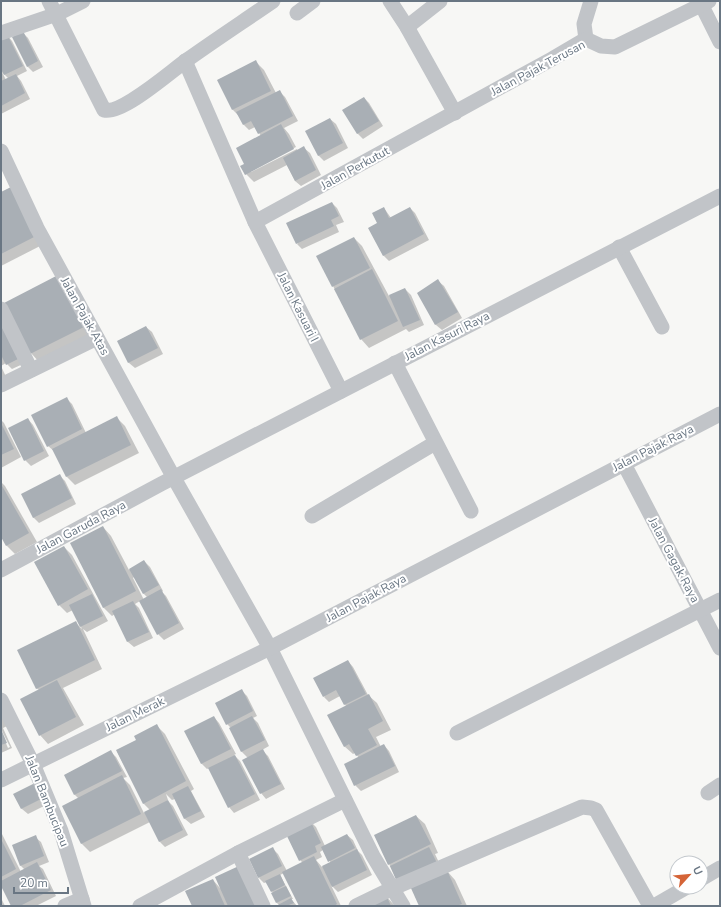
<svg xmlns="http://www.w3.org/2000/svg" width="721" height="907" viewBox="0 0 721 907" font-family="'Nunito Sans',sans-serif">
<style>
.shadow{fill:#0003;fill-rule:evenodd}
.building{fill:#a9afb5}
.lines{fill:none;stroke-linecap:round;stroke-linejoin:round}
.street{stroke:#c1c4c8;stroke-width:15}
.labels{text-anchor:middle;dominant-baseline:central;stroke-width:4;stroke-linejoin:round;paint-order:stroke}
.street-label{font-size:12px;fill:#697683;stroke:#fff}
</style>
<rect width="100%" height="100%" fill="#f7f7f5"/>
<g class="shadow">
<polygon points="23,33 28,38 43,67 33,72 27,66"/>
<path d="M 7,35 L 12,41 L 27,71 L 17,76 L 21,81 L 30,99 L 1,114 L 1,69 L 3,71 L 1,67 ZM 2,72 L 9,79 L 6,80 Z"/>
<polygon points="256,62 264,70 276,93 279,91 285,97 298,121 284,128 289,134 296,147 251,170 251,172 297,149 298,151 304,148 310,153 321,175 301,186 295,181 287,165 254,182 246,174 245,164 261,136 255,127 249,130 244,125 239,116 233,110 218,80"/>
<polygon points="364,98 369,103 383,126 363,139 357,133"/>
<polygon points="330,119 336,124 348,148 324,161 318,155"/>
<polygon points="1,193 44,244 1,266"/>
<polygon points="332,203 337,208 344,222 336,225 339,232 302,249 297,244"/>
<polygon points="384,208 391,218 410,208 415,213 429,240 389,261 383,255 379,224"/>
<polygon points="354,238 362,246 389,296 405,289 411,295 424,325 409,332 406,329 369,348 361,339 333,286"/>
<polygon points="60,276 93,334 39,362 31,353"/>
<polygon points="438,281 444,286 462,318 442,330 436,325 418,293"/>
<polygon points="1,320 23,364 12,369 6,363 1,366"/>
<polygon points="146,327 152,332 163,354 135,368 129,363 118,341"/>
<polygon points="1,366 7,379 1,382"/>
<polygon points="66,398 72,404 86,433 117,418 125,426 139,453 75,485 67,477 54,451 48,446"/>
<polygon points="28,419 33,425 49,456 31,466 25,460"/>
<polygon points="1,420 4,423 21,457 1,468"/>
<polygon points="60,476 65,481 76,504 39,523 33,517"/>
<polygon points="1,482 5,486 37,542 15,554 7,546 1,535"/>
<path d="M 103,527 L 111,536 L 129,570 L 144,561 L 150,567 L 163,591 L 162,592 L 166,596 L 184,629 L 164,640 L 158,634 L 140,601 L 135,604 L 139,608 L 153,638 L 134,647 L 128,642 L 115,614 L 112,616 L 103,607 ZM 134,577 L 143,593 L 148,598 L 144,600 L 133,578 Z"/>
<polygon points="64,547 72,555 108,621 87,632 83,629 102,669 63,688 84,725 48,744 40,735 39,690 36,688 76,623 82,629 73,610 67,613 59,605"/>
<polygon points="348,661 353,667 368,695 377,703 391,730 376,737 381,747 384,745 389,751 399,772 361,791 355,785 359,758 355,753 353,754 344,746 346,706 340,696 329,702 324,697"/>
<polygon points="242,691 247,696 257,716 253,718 258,723 269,746 262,750 268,756 285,789 266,799 261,793 248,758 242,752 231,728 227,724"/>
<polygon points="1,709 9,725 3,728 12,748 1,753 1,732 8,748 10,747 1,729"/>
<polygon points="214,717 219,723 236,754 234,755 240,761 260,800 234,813 229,807 209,768 207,769 201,763"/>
<polygon points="157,726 165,734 194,789 191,791 205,817 191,824 185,819 175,799 172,800 166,794 168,800 167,800 173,806 188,835 165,847 160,842 150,822 90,852 82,844 63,807 79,799 75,795 65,775 111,752 116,757 127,777 123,778 130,785 144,813 150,810 144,804 117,751 136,741"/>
<polygon points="35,784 48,804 28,814 22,809 15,794"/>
<polygon points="416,816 425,824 438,853 435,854 442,869 398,882 389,864"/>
<path d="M 310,821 L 316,827 L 325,846 L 347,835 L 353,840 L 358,851 L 362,855 L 372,875 L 338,892 L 331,885 L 341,906 L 300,906 L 284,873 L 280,875 L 293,899 L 291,899 L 297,906 L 278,906 L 279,905 L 277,903 L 273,893 L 267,882 L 264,883 L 259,878 L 273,849 L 278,854 L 287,871 L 303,863 L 300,860 ZM 323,850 L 331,863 L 322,867 L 316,860 L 322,857 L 320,852 Z"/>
<polygon points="1,832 21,872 25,870 21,866 13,846 35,837 41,842 49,862 39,866 43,869 56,896 36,906 13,906 3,888 1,889"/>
<polygon points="447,871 455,880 467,906 420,906"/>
<polygon points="213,880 220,888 263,906 193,906"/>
<polygon points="386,896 395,906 365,906"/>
<polygon points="1,898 5,906 1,906"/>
</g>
<g class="building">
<polygon points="23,31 38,61 27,67 12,37"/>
<polygon points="7,34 23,66 4,75 1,69 1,37"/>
<polygon points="256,60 271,91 232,110 217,80"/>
<polygon points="16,74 25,93 1,106 1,81"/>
<polygon points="280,90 293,116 258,134 251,121 243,125 236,112"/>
<polygon points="364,97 379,121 357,134 342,110"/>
<polygon points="330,118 343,143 318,156 305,131"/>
<polygon points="281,124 294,149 245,175 240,166 244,164 236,148"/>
<polygon points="304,146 316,170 295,181 283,158"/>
<polygon points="11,187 36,236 1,254 1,192"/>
<polygon points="332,202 339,216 331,220 334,226 296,244 286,223"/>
<polygon points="384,207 389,218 410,207 424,234 383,256 368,228 377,223 372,213"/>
<polygon points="354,237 370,268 332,287 316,256"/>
<polygon points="372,269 398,321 360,340 334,289"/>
<polygon points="60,274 86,326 30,354 4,303"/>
<polygon points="438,279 458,312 435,325 417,293"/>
<polygon points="405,288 420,320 403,327 389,295"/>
<polygon points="1,324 18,359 6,365 1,355"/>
<polygon points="146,326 158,348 128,363 117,341"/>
<polygon points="67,397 82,429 47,447 31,415"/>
<polygon points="117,416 131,445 66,477 52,449"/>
<polygon points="28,418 44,451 24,461 8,428"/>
<polygon points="1,423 14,449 1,455"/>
<polygon points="60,474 72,498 33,518 21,494"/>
<polygon points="1,484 29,533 6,546 1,537"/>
<polygon points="103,526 136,591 103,608 70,543"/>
<polygon points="64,546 88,589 58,606 34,562"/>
<polygon points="144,560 159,585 143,594 129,569"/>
<polygon points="161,589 179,623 157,635 139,601"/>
<polygon points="92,594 103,616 80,627 69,605"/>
<polygon points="133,601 149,632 127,642 112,611"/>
<polygon points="76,621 95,660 36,689 17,650"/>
<polygon points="348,660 366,694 344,705 336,690 323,697 313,678"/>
<polygon points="57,680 76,717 39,736 20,699"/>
<polygon points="242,689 253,711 226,725 215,703"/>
<polygon points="369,694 383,721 368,729 377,745 356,756 349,744 344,747 327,715"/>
<polygon points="214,716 231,749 201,764 184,731"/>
<polygon points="252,716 265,740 241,752 229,728"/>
<polygon points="157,724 186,781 143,804 116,750 136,740 134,736"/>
<polygon points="1,729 7,743 1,745"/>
<polygon points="384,744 395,766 354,786 344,764"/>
<polygon points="263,749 281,784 260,794 242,760"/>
<polygon points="111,750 122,771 74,795 64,775"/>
<polygon points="235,755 255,794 228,808 208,768"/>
<polygon points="122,775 141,814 81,844 62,806"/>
<polygon points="35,783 43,798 21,809 13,794"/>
<polygon points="188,786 201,811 184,819 172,794"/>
<polygon points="168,800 183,830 159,842 144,812"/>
<polygon points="416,815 431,844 388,865 374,835"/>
<polygon points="310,820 321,843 315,846 317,852 299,861 285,832"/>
<polygon points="347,834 355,848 328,862 321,847"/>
<polygon points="36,835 44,856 20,866 12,845"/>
<polygon points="1,839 16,869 1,877"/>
<polygon points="273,847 282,866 258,878 249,859"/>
<polygon points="429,847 437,863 397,882 390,866"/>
<polygon points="357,849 367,870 332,887 322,866"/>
<polygon points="314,856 337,904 334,906 299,906 282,872"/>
<polygon points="37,862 51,890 20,906 11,906 1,886 1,881"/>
<polygon points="241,865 259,906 228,906 215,877"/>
<polygon points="447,870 462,904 456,906 419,906 410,886"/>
<polygon points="280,874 285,885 271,892 265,881"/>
<polygon points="213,879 225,906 192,906 185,891"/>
<polygon points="286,886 291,896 276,903 271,893"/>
<polygon points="386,895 391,906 363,906"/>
<polygon points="291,898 294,903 286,906 276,906"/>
</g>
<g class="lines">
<g class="street">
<path d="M 49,1 L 104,110 C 122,115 171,71 187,60 C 215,40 244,21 273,1"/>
<polyline points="390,1 407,27 455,113"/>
<polyline points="701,4 720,42"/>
<polyline points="297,13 313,1"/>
<polyline points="407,27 440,1"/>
<polyline points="1,33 57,14 83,1"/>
<polyline points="586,39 584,24 591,1"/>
<polyline points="185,61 255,222 341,391"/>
<polyline points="1,151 37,228 174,478 270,648 373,856 403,906"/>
<polyline points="255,222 552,59 586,39 601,46 615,47 709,1"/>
<polyline points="619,247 662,327"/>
<polyline points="1,309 31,370"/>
<polyline points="395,363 471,511"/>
<polyline points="1,385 97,338"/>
<polyline points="624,464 720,648"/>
<polyline points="312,516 435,443"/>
<polyline points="1,570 161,484 720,196"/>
<polyline points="1,700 33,764 61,831 84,906"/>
<polyline points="457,733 720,600"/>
<polyline points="1,780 270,648 720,414"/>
<polyline points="708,793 720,785"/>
<polyline points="238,853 263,906"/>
<polyline points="701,879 720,868"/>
<polyline points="65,906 82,899"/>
<polyline points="140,906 238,853 345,800"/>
<polyline points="356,906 391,889 582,807 591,808 596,810 650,906"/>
<polyline points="654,906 687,887"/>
</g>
</g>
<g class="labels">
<g class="street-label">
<text transform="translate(538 68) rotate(-28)">Jalan Pajak Terusan</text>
<text transform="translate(355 168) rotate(-29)">Jalan Perkutut</text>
<text transform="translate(298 307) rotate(63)">Jalan Kasuari I</text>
<text transform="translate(85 316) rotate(61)">Jalan Pajak Atas</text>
<text transform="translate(447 336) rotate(-27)">Jalan Kasuri Raya</text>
<text transform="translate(653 448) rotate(-27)">Jalan Pajak Raya</text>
<text transform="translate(81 527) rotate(-28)">Jalan Garuda Raya</text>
<text transform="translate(674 560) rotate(62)">Jalan Gagak Raya</text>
<text transform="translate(366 598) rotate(-28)">Jalan Pajak Raya</text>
<text transform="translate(135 714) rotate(-26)">Jalan Merak</text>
<text transform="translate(47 801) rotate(68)">Jalan Bambucipau</text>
</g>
</g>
<rect width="721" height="907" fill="none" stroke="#697683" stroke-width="4"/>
<g transform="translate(689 875) rotate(63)"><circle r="19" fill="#ffffff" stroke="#c3c8cd"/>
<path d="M0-3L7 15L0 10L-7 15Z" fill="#d56437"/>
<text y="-6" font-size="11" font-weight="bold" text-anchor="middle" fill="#697683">U</text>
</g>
<path d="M14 887v6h54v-6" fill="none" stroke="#697683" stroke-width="2"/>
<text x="20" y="887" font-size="12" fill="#697683" stroke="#ffffff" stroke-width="3" paint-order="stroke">20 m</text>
</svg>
